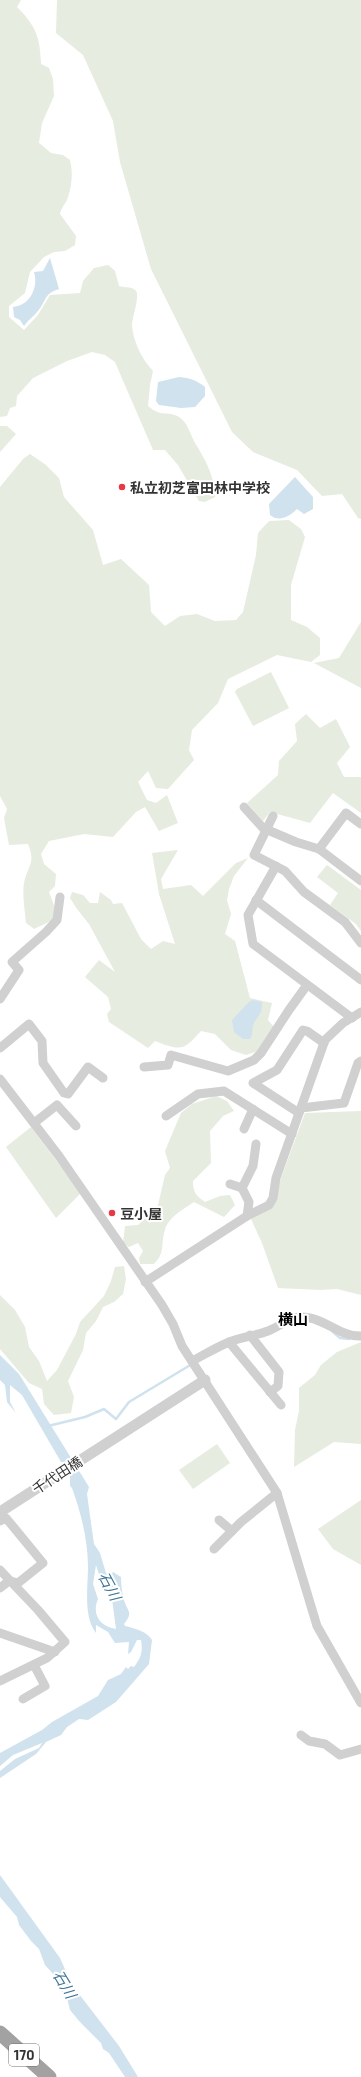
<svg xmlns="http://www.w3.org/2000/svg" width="361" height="2077" viewBox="0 0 361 2077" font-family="'Exo 2','Noto Sans JP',sans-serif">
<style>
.green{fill:#e6ecdf}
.water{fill:#cfe2ee;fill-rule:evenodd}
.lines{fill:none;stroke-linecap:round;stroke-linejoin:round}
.stream{stroke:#cfe2ee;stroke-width:2.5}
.minor{stroke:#d0d0d0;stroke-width:9}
.tertiary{stroke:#d0d0d0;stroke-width:11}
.trunk{stroke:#a2a2a2;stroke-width:15}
.poi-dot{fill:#e63946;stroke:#fff;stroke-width:1.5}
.labels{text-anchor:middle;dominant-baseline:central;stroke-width:4;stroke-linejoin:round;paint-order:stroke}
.shield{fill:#fff;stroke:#707070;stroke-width:1}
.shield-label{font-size:13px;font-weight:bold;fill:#333}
.poi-label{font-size:14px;font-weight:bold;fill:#333;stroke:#fff;text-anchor:start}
.street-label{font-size:14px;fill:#333;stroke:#fff}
.neighbourhood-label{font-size:15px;font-weight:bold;fill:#000;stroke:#fff}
.water-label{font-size:15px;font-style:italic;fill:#3f7597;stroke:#fff}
</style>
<rect width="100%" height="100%" fill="#fff"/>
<g class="green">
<path d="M 0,0 L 21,0 L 17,7 C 36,26 40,37 41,64 L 49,68 L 53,79 L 54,96 L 42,123 L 39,143 L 51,153 L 63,155 L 70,160 C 73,172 72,185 68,197 C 66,204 61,207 60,214 L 76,236 L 75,245 L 65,251 L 54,252 L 44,257 L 30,272 L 25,293 L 9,306 L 9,317 L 24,330 L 38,315 L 50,295 L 80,293 L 83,281 L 94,268 L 108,265 L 115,271 L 119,286 C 125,288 133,286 136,291 C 140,296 132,318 132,325 C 133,342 142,359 153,371 L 150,385 L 148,406 C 162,418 167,410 179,417 C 188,423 190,434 195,443 C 205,459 215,477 215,497 L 205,502 L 199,501 L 178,465 L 165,450 L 153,450 L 115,362 L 105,355 L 92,352 L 67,361 L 33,378 L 17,396 L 16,406 L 10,408 L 7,416 L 0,417 Z"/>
<polygon points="57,0 361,0 361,519 358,518 342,494 322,496 297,470 253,452 232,432 151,269 120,162 113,121 83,55 56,33"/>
<polygon points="0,426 7,426 16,434 0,452"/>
<path d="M 30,454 L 46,465 L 59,478 L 64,497 L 93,530 L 103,565 L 121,559 L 149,585 L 151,612 L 165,626 L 180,616 L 197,614 L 215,621 L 236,620 L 243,612 L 256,555 L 258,533 L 269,521 L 289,520 L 301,529 L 305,537 L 291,585 L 291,620 L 307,627 L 320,638 L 320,655 L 311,662 L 277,655 L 228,679 L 218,703 L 192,730 L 189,750 L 194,760 L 168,789 L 156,788 L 148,771 L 138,782 L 147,800 L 156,803 L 167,795 L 178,823 L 159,831 L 145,807 L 136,812 L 113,837 L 84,834 L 49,841 L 41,854 L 44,864 L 56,874 L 55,886 L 49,892 L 55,908 L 53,920 L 34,929 L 26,923 C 25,911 22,895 24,883 C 28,864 36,864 28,844 L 9,845 L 4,818 L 7,809 L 0,796 L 0,487 L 23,459 Z"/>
<polygon points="361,622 361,688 314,663 339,658"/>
<polygon points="271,672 289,708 253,726 235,692 237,689"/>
<polygon points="306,714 320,728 336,719 350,747 337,763 344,777 361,777 361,813 333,793 310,823 270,812 263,821 247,803 278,775 279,761 297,741 295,724"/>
<path d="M 178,850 L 161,879 L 163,889 L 191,885 L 203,896 L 236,863 L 248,858 L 234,876 L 229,889 L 227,900 L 231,914 L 225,934 L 235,941 L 250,998 L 272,1003 L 268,1020 L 274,1027 L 258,1051 L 246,1055 L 231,1050 L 215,1034 L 201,1031 C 183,1051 181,1051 155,1041 L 148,1048 L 109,1022 L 107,1014 L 111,1009 L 108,997 L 85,977 L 99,960 L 115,972 L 89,924 L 77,909 L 70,898 L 72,892 L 83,895 L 90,903 L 98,903 L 100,892 L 111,900 L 113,904 L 122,903 L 141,939 L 151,949 L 163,941 L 175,944 L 159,894 L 152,853 Z"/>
<polygon points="327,865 361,890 361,931 356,924 330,905 338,893 317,877"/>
<path d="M 216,1096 L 227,1101 L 234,1111 L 223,1116 L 210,1131 L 211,1163 L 193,1181 C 193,1192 196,1196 205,1202 L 220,1196 L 230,1195 L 235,1205 L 224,1217 L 194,1202 C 184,1209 168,1217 165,1230 C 160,1245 166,1252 154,1264 L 140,1264 L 139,1258 L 143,1251 L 138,1243 L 129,1247 L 123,1243 L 125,1226 L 138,1225 L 145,1218 L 156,1214 L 165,1175 L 170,1168 L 165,1151 L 181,1113 L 192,1104 Z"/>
<polygon points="361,1111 361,1295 337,1289 321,1290 278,1288 262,1243 251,1219 273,1207 281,1178 305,1113"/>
<polygon points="31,1127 81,1193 56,1218 6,1147"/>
<polygon points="124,1266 126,1279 123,1294 114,1302 103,1307 96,1321 86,1333 83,1350 68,1381 74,1397 71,1413 54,1415 44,1404 42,1389 29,1383 0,1349 0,1295 15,1310 25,1327 29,1347 39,1361 47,1381 57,1370 76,1334 80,1322 104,1296 111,1281 115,1267"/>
<polygon points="361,1342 361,1444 334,1442 294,1467 295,1430 299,1411 299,1388 315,1375 321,1365 337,1352"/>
<polygon points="217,1444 230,1463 193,1489 179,1470"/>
<polygon points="361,1500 361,1565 333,1549 318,1529"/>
</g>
<g class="water">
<path d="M 50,258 L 59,289 C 43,294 47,301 37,312 C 33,317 28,320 24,326 L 20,320 L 14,317 L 13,307 C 29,306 39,288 34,272 L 43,271 Z"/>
<path d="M 179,377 C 190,378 196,380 205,387 L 205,396 L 195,407 L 181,408 L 159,405 L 156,401 L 158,382 Z"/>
<path d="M 295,477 L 313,497 L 313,509 L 304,514 L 297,509 C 290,516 279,523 270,515 L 269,504 Z"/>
<path d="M 253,1000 L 262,1002 C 262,1015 259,1014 254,1023 C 251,1028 254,1033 250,1039 L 243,1039 L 234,1032 L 232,1020 L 249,1002 Z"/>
<path d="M 0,1355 L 19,1374 L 89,1487 L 87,1494 L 94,1544 L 100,1553 L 106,1573 L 110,1576 L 113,1572 L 121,1577 C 121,1586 122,1592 124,1600 C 127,1611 134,1612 124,1624 L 125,1626 C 134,1628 148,1632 152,1640 L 149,1664 L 116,1702 L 88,1720 L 79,1719 L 67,1727 L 61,1735 L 46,1742 L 36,1754 L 0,1778 L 0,1771 L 15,1759 L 39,1748 L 42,1743 L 13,1755 L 0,1766 L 0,1753 L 42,1730 L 52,1722 L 98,1696 L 108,1680 L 121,1674 L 126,1667 L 128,1669 L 131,1666 L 134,1667 C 141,1658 143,1652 141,1640 L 137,1640 L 131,1652 L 128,1654 L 129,1642 L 115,1643 L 108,1632 L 96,1625 L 96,1633 C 83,1617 88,1586 88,1567 C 88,1540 81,1513 72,1488 L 70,1486 L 70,1475 L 64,1462 L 61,1462 L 22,1395 L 10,1385 L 10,1402 L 16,1413 L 7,1402 L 5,1385 L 0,1380 ZM 96,1565 L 104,1590 L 111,1591 L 116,1596 L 117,1601 L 115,1598 L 112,1599 L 116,1629 C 101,1627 91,1615 98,1599 L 93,1584 Z"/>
<polygon points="0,1875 60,1958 72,1985 119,2046 138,2077 125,2077 109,2053 103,2049 101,2043 80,2022 70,2010 67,1998 63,1994 55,1976 45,1965 39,1949 31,1941 19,1925 17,1917 0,1897"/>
</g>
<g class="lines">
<g class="stream">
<polyline points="332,1331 340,1338 349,1339"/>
<polyline points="48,1426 85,1417 104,1409 116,1419 129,1402 192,1364"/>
</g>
<g class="minor">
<polyline points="244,807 263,828 296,842 319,849 361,881"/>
<polyline points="273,816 254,855 285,871 304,892 345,922 361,943"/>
<polyline points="319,849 346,813 361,824"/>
<polyline points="276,866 248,915 253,944 352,1018"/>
<polyline points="256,900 361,980"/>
<polyline points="0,999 19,970 12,962 46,932 57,920 60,897"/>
<polyline points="0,1048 29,1024 42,1041 43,1063 64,1093 68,1094 88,1067 103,1078"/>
<polyline points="144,1067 168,1065 171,1055 228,1071 254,1060 261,1053 289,1010 307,985"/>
<polyline points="0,1079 59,1156 162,1305 173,1324 182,1346 277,1493 317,1626 361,1703"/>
<polyline points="301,1108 344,1103 358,1063 361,1061"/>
<polyline points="299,1113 253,1083 277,1070 303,1030 307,1031 324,1043"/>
<polyline points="166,1116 198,1094 224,1091 292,1134"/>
<polyline points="34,1123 57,1105 76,1126"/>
<polyline points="244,1129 253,1109"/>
<polyline points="230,1184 242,1188"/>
<polyline points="247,1216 249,1202 242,1188 253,1166 256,1144"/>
<polyline points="145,1282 247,1216 269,1205 273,1198 276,1178 325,1040 343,1023 361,1012"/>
<polyline points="250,1335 279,1372 278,1386 270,1392"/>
<polyline points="229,1342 281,1405"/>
<path d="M 192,1361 C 204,1355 215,1348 227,1343 C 241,1337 255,1336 268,1331 C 286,1324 289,1314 310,1318 C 329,1322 342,1337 361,1336"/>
<polyline points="219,1520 232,1531"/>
<polyline points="0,1521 6,1518 43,1563 18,1583 9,1581 0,1588"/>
<polyline points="214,1549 241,1522 277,1493"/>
<polyline points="0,1570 38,1610 65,1642 47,1658 0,1681"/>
<polyline points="0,1633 55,1652"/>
<polyline points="23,1699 45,1686 34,1665"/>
<polyline points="301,1735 309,1741 325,1744 340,1755 361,1749"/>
</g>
<polyline class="tertiary" points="0,1512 205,1380"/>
<polyline class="trunk" points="0,2033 49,2077"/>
</g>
<g class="poi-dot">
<circle cx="122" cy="487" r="4"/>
<circle cx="112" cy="1213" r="4"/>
</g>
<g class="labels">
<rect class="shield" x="9" y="2044" width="30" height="22" rx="3"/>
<g class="shield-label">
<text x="24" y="2055">170</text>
</g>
<g class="poi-label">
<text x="130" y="487">私立初芝富田林中学校</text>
<text x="120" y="1213">豆小屋</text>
</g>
<g class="street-label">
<text transform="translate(57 1475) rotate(-33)">千代田橋</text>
</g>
<g class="neighbourhood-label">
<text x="293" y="1319">横山</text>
</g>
<g class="water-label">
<text transform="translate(110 1586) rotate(62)">石川</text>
<text transform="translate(65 1984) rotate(59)">石川</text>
</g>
</g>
</svg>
